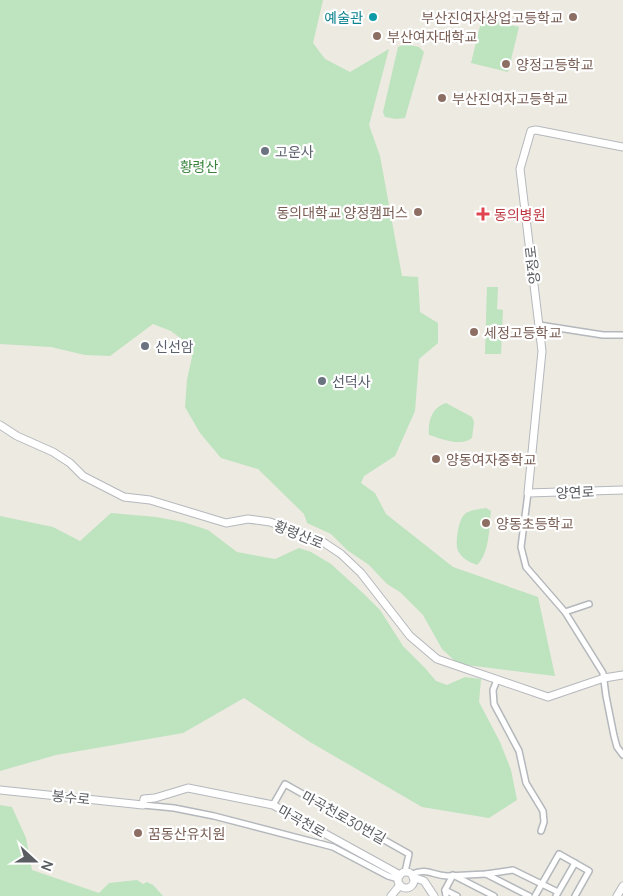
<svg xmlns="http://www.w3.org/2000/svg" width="623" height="896" viewBox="0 0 623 896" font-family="Manrope,'Noto Sans KR',sans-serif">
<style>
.green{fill:#bee3bf}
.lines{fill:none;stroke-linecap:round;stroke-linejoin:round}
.street-casing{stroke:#b4b7bb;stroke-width:8}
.secondary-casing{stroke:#b5b8bd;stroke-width:9}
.street{stroke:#fff;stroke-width:5}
.secondary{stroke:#fff;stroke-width:7}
.culture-dot{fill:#0f9aa8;stroke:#fff;stroke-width:2}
.education-dot{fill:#8d6e63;stroke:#fff;stroke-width:2}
.worship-dot{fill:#6b7280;stroke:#fff;stroke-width:2}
.health-dot{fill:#e0444e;stroke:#fff;stroke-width:2}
.labels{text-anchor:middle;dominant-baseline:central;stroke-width:4.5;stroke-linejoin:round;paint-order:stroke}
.culture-label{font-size:14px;fill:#0d838f;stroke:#fff;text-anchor:end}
.education-label{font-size:14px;fill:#785e54;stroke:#fff;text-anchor:start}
.worship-label{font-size:14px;fill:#5b616d;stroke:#fff;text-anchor:start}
.park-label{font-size:14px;fill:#38833c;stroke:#fff}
.health-label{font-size:14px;fill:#be3a42;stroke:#fff;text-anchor:start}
.street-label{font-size:14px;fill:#5a5d61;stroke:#fff}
</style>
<rect width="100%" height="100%" fill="#eceae1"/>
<g class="green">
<polygon points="0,0 323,0 313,43 325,59 350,72 389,49 369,125 380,156 402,276 418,277 420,312 438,323 438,343 419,359 415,411 395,456 364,476 361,483 375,493 386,514 453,567 538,597 555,676 467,665 456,662 442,649 423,615 400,592 387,584 369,565 347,550 331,534 307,523 304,514 258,469 221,458 200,433 185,407 187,380 192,357 188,344 171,331 153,324 110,356 85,355 51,347 0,344"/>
<polygon points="482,18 519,27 508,72 471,63"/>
<polygon points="405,44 419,47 424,52 405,118 396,119 385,117 383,112 398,47"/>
<polygon points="487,287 498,287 497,309 503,310 501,354 485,354"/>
<path d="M 446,403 L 472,417 L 474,422 L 472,438 C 459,447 443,439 429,435 C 428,420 432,408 446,403 Z"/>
<path d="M 486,508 L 491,511 C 489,527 490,553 477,565 C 469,562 463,559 458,551 C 455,543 458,518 466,513 C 471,510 480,509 486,508 Z"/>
<polygon points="111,513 156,517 183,522 208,530 237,552 275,559 299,548 311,552 331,564 364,594 380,610 403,646 425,668 436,681 447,685 465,677 481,679 479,702 500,742 511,770 517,800 489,818 422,807 310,742 244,698 183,733 56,755 0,771 0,516 53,527 80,541"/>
<polygon points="0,805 12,807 26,838 32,870 99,893 109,883 137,880 143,884 147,882 153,885 163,896 0,896"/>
</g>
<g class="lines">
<g class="street-casing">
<g id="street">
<polyline points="539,325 603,335 623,335"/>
<polyline points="528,493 521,547 526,567 565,612 603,673 606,696 614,736 617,747 623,755"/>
<polyline points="565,612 589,604"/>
<polyline points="497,680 493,690 494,704 519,751 526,783 543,811 544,822 541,831"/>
<polyline points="143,805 174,808 214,816 333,847 388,876 398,879"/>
<polyline points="273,805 285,784 409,854 405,872"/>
<path d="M 412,874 C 427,868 432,875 447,876 L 486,874 L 513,870 L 558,892"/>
<polyline points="486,874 529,896"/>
<polyline points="445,890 457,896"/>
<polyline points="446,896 445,890 453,875 494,896"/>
<polyline points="535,896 559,854 589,871 575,896"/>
<polyline points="556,896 575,863"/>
</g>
</g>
<g class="secondary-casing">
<g id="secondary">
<polyline points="623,147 536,130 531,131 520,169 542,351 528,493 623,490"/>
<polyline points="0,425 17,436 53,452 70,463 83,476 124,497 150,500 226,523 248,519 270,522 320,540 341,554 361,573 410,636 437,659 548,697 604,678 623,675"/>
<polyline points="0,790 143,805 144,799 155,798 188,788 273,805 400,875"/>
<circle cx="406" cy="880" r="8"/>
<polyline points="413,877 424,881 434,896"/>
<polyline points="391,896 400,885"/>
<polyline points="617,896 623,886"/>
</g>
</g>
<use href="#street" class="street"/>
<use href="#secondary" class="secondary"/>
</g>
<circle class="culture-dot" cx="373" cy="17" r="5"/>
<g class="education-dot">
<circle cx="573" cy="17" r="5"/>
<circle cx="377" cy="36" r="5"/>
<circle cx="506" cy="64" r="5"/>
<circle cx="442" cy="98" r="5"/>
<circle cx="418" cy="212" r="5"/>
<circle cx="474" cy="332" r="5"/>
<circle cx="436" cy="459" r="5"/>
<circle cx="486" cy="523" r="5"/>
<circle cx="138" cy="833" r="5"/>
</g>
<g class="worship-dot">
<circle cx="265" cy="151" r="5"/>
<circle cx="145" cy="346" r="5"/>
<circle cx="322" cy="381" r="5"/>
</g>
<path class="health-dot" d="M480.5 206.5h5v5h5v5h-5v5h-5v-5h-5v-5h5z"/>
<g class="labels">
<g class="culture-label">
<text x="363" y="17">예술관</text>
</g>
<g class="education-label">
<text x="563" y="17" text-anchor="end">부산진여자상업고등학교</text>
<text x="387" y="36">부산여자대학교</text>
<text x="516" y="64">양정고등학교</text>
<text x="452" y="98">부산진여자고등학교</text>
<text x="408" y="212" text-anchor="end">동의대학교 양정캠퍼스</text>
<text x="484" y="332">세정고등학교</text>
<text x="446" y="459">양동여자중학교</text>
<text x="496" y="523">양동초등학교</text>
<text x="148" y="833">꿈동산유치원</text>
</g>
<g class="worship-label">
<text x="275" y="151">고운사</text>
<text x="155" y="346">신선암</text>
<text x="332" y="381">선덕사</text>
</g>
<g class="park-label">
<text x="199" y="166">황령산</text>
</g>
<g class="health-label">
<text x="494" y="214">동의병원</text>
</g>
<g class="street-label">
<text transform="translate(532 265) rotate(-97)">양정로</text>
<text transform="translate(575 492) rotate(-2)">양연로</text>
<text transform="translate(299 534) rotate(22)">황령산로</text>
<text transform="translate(71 797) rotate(6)">봉수로</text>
<text transform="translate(344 817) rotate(29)">마곡천로30번길</text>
<text transform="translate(302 821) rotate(29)">마곡천로</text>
</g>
</g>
<g transform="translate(35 861) rotate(111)" stroke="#ffffff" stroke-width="4" paint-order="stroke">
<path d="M0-4L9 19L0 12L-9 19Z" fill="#5a5d61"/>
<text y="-8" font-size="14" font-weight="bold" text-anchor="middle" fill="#5a5d61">N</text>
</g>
</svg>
